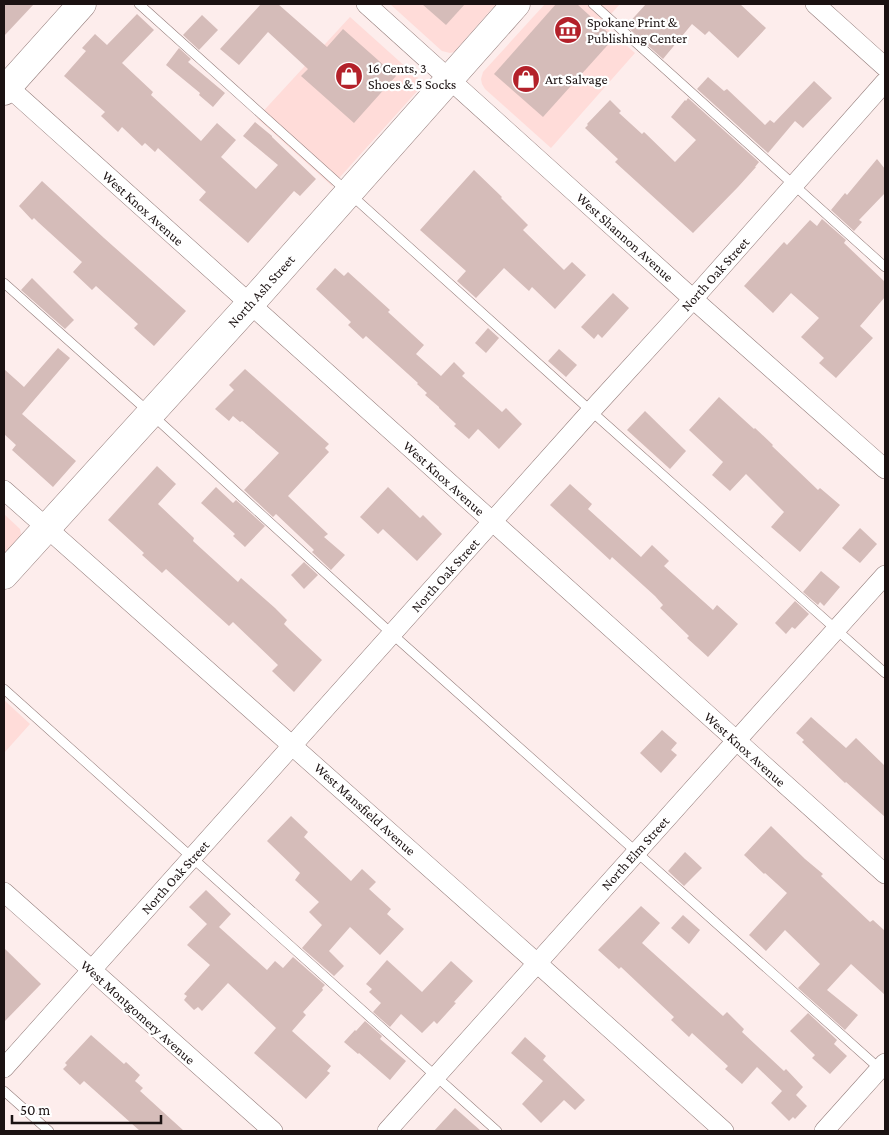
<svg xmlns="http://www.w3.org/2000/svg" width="889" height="1135" viewBox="0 0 889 1135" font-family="'Crimson Pro',serif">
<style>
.built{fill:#ffdcd9}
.building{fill:#d5bcb9}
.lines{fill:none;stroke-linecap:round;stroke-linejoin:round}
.lane-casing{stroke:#947d7b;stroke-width:10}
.street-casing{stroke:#947d7b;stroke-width:20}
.primary-casing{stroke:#947d7b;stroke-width:29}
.lane{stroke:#fff;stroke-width:9}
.street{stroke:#fff;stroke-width:19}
.primary{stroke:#fff;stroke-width:28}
.labels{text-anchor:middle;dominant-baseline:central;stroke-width:4.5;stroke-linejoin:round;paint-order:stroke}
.poi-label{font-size:14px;fill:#1b1212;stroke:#fff;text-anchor:start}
.street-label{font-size:14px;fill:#1b1212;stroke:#fff}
</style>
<rect width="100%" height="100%" fill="#fdedec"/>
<g class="built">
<polygon points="390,4 496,4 454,52 450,53 442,51"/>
<polygon points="545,4 620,4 602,24 635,53 551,148 485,89 482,84 481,79 483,72"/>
<polygon points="350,17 418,78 420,84 419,89 332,186 257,118"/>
<polygon points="4,514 20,529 21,534 19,537 4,554"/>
<polygon points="4,700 30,724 4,753"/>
</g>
<g class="building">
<polygon points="4,4 34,4 4,36"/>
<polygon points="261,4 278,4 327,47 343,29 396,76 354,123 301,76 308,69 268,32 239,65 220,49"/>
<polygon points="422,4 465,4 446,25"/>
<polygon points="556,4 577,4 614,38 543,117 494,74"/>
<polygon points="646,4 740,4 766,28 738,58 709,31 705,35 692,24 663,59 626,26"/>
<polygon points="137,14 154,30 122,63 153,92 151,95 201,141 217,123 236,140 221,157 256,189 278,165 243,136 255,122 272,136 272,137 316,179 300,196 294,191 248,243 199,200 206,192 158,148 155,152 145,143 142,146 122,127 118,132 101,116 105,112 64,76 86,51 82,48 95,34 107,45"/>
<polygon points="202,15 218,30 199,50 183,35"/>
<polygon points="179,48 191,59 188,62 225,93 213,107 199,95 200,93 166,65"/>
<polygon points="708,77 724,91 727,89 765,125 770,120 774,123 814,81 832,98 803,128 795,121 768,153 697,89"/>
<polygon points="688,98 759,162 755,167 756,167 738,187 693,233 615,162 618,159 585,128 588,125 587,124 610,100 621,111 619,113 642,134 644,132 675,162 696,140 671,117 685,100 686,101"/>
<polygon points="877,159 885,169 885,193 859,220 862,222 854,231 831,210 845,193 847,195"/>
<polygon points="474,170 502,197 501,198 528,225 523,230 564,270 572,262 586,275 555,309 532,287 529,291 504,268 476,298 457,281 466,271 420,230"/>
<polygon points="42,181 104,238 186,311 154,346 134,328 138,324 96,286 92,290 73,272 82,262 38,222 34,218 32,220 19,206"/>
<polygon points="822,219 846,240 844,243 885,282 885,297 860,326 873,338 836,378 819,363 824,358 801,337 819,318 791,293 773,313 744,286 784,242 787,245 810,220 817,226"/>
<polygon points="335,268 344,276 348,272 390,310 388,312 424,345 416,354 441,376 454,362 465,373 462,376 502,412 506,408 522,424 499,449 478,429 469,439 454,426 456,424 439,408 439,407 425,395 427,393 417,384 418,383 366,336 363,339 348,325 351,322 316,289"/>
<polygon points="32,278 74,320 65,329 21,290"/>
<polygon points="613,293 629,308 602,338 598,334 594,339 581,327"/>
<polygon points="488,328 499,338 486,353 475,343"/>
<polygon points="58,348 70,358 22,414 76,461 53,487 12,450 16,445 4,434 4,369 24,387"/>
<polygon points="559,349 577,365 566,377 548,361"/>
<polygon points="245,369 329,444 325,448 329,452 288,496 328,534 324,537 345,555 331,570 312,552 314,550 276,514 273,517 244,490 279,453 242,421 240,422 233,416 229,421 215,409 234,390 229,385"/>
<polygon points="719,397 754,429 755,428 773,445 772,446 818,490 820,488 840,505 800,552 771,527 784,512 746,474 730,491 712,475 723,462 689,430"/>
<polygon points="645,411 686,451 670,469 627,430"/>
<polygon points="157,466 176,484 158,504 194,538 193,541 238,582 241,578 275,608 287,620 284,624 290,630 322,660 294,692 272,671 278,665 233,622 229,626 166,569 162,573 142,555 144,553 108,520"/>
<polygon points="570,484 592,504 588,509 641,557 652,545 669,561 664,566 713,610 717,605 738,624 708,657 687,638 689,636 660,608 663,605 655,596 612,557 610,560 550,505"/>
<polygon points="216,487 233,503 236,500 265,526 245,547 233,536 235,534 201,503"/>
<polygon points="388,487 420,518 423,515 442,534 417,561 383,529 378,534 360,517"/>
<polygon points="860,528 877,544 860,563 842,548"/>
<polygon points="304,562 318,575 304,589 291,575"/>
<polygon points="821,571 840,587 824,606 820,602 818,605 803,592"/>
<polygon points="795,601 809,614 795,629 792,627 786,634 775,623"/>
<polygon points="811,717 846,748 856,738 885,766 885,817 846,782 845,783 802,742 804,740 796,733"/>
<polygon points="662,730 677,743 671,750 677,755 661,773 640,753"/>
<polygon points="291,816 308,832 304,837 351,881 362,869 376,882 369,889 391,909 387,914 404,929 380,955 350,927 329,951 344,966 334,976 302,948 322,925 309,912 319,902 295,880 300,873 267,841"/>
<polygon points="771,826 805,859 823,874 821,876 870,922 873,920 885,931 885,995 851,964 827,990 858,1015 845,1030 798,988 820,964 785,930 766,951 749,935 787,893 765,873 764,874 744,855"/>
<polygon points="685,852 702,868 684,886 668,871"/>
<polygon points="206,890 231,914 219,927 267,970 275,961 283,968 293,957 325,985 322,988 323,990 303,1012 306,1015 292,1031 331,1066 327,1071 330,1073 306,1099 254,1053 276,1028 228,983 202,1011 198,1007 194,1010 184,1000 187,996 184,994 210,965 187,945 207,924 189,907"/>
<polygon points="641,906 660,923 642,943 723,1016 727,1012 744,1029 742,1032 784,1071 786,1069 803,1087 796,1095 807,1106 795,1119 793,1117 789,1121 771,1103 782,1091 757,1067 742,1084 725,1069 728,1066 692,1033 689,1037 671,1020 674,1017 621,967 619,969 598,950"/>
<polygon points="683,915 700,930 689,944 671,928"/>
<polygon points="4,948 41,984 4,1022"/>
<polygon points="387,960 422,992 451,961 473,981 454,1002 456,1003 437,1024 434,1021 422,1033 401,1014 390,1027 373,1012 381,1003 369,992 372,989 366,984"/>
<polygon points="808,1013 837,1040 834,1044 847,1056 830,1074 812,1058 815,1055 790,1031"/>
<polygon points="365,1021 382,1036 380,1039 406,1061 390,1080 359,1053 358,1054 344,1042 355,1030 356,1031"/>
<polygon points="91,1035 124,1064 126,1062 140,1075 135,1081 143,1088 140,1091 184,1131 140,1131 84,1081 80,1085 63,1069 67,1065 65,1063"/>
<polygon points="525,1037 546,1056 543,1060 585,1100 575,1110 564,1100 541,1123 522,1104 543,1081 511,1053"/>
<polygon points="455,1108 481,1131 434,1131"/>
</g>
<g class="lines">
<g class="lane-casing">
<g id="lane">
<polyline points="139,4 591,411 885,673"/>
<polyline points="593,4 885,267"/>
<polyline points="4,283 150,413 392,634 881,1070"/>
<polyline points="4,689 497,1131"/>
<polyline points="4,1091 49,1131"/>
</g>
</g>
<g class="street-casing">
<g id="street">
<polyline points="366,4 693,299 885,469"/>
<polyline points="815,4 885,67"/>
<polyline points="4,83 885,874"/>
<polyline points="4,490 537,963 724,1131"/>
<polyline points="4,892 273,1131"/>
<polyline points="4,1068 591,411 693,299 885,82"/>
<polyline points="387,1131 736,741 885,575"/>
<polyline points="824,1131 885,1063"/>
</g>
</g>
<g class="primary-casing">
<g id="primary">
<polyline points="4,91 82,4"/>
<polyline points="4,575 250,304 516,4"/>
</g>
</g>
<use href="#lane" class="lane"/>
<use href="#street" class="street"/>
<use href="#primary" class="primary"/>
</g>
<defs>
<g id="museum-disc" transform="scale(1.4375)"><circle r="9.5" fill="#b3212a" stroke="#fff"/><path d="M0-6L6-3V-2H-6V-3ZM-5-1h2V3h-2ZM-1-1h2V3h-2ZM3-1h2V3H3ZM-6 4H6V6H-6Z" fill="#fff"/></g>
<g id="shop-disc" transform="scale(1.4375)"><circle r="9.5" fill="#b3212a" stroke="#fff"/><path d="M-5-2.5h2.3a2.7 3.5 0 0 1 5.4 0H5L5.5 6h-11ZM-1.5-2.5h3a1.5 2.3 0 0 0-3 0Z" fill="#fff"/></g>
</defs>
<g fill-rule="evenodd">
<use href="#museum-disc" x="568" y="30"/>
<use href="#shop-disc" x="349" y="76"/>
<use href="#shop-disc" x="526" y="79"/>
</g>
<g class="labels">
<g class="poi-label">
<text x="587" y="22">Spokane Print &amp;<tspan x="587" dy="16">Publishing Center</tspan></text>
<text x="368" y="68">16 Cents, 3<tspan x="368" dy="16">Shoes &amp; 5 Socks</tspan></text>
<text x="545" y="79">Art Salvage</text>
</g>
<g class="street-label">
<text transform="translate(143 208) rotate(42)">West Knox Avenue</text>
<text transform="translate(625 237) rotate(42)">West Shannon Avenue</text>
<text transform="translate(715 274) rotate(-48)">North Oak Street</text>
<text transform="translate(261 291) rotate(-48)">North Ash Street</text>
<text transform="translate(444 478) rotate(42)">West Knox Avenue</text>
<text transform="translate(445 575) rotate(-48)">North Oak Street</text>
<text transform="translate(745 749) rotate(42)">West Knox Avenue</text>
<text transform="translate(365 809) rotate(42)">West Mansfield Avenue</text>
<text transform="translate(635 853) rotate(-48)">North Elm Street</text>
<text transform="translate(175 877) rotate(-48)">North Oak Street</text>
<text transform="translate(138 1012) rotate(42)">West Montgomery Avenue</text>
</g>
</g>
<rect width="889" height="1135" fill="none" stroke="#1b1212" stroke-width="10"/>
<path d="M12 1115v8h149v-8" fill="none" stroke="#1b1212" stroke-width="2.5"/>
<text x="20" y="1115" font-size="15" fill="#1b1212" stroke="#ffffff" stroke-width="4" paint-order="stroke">50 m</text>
</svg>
